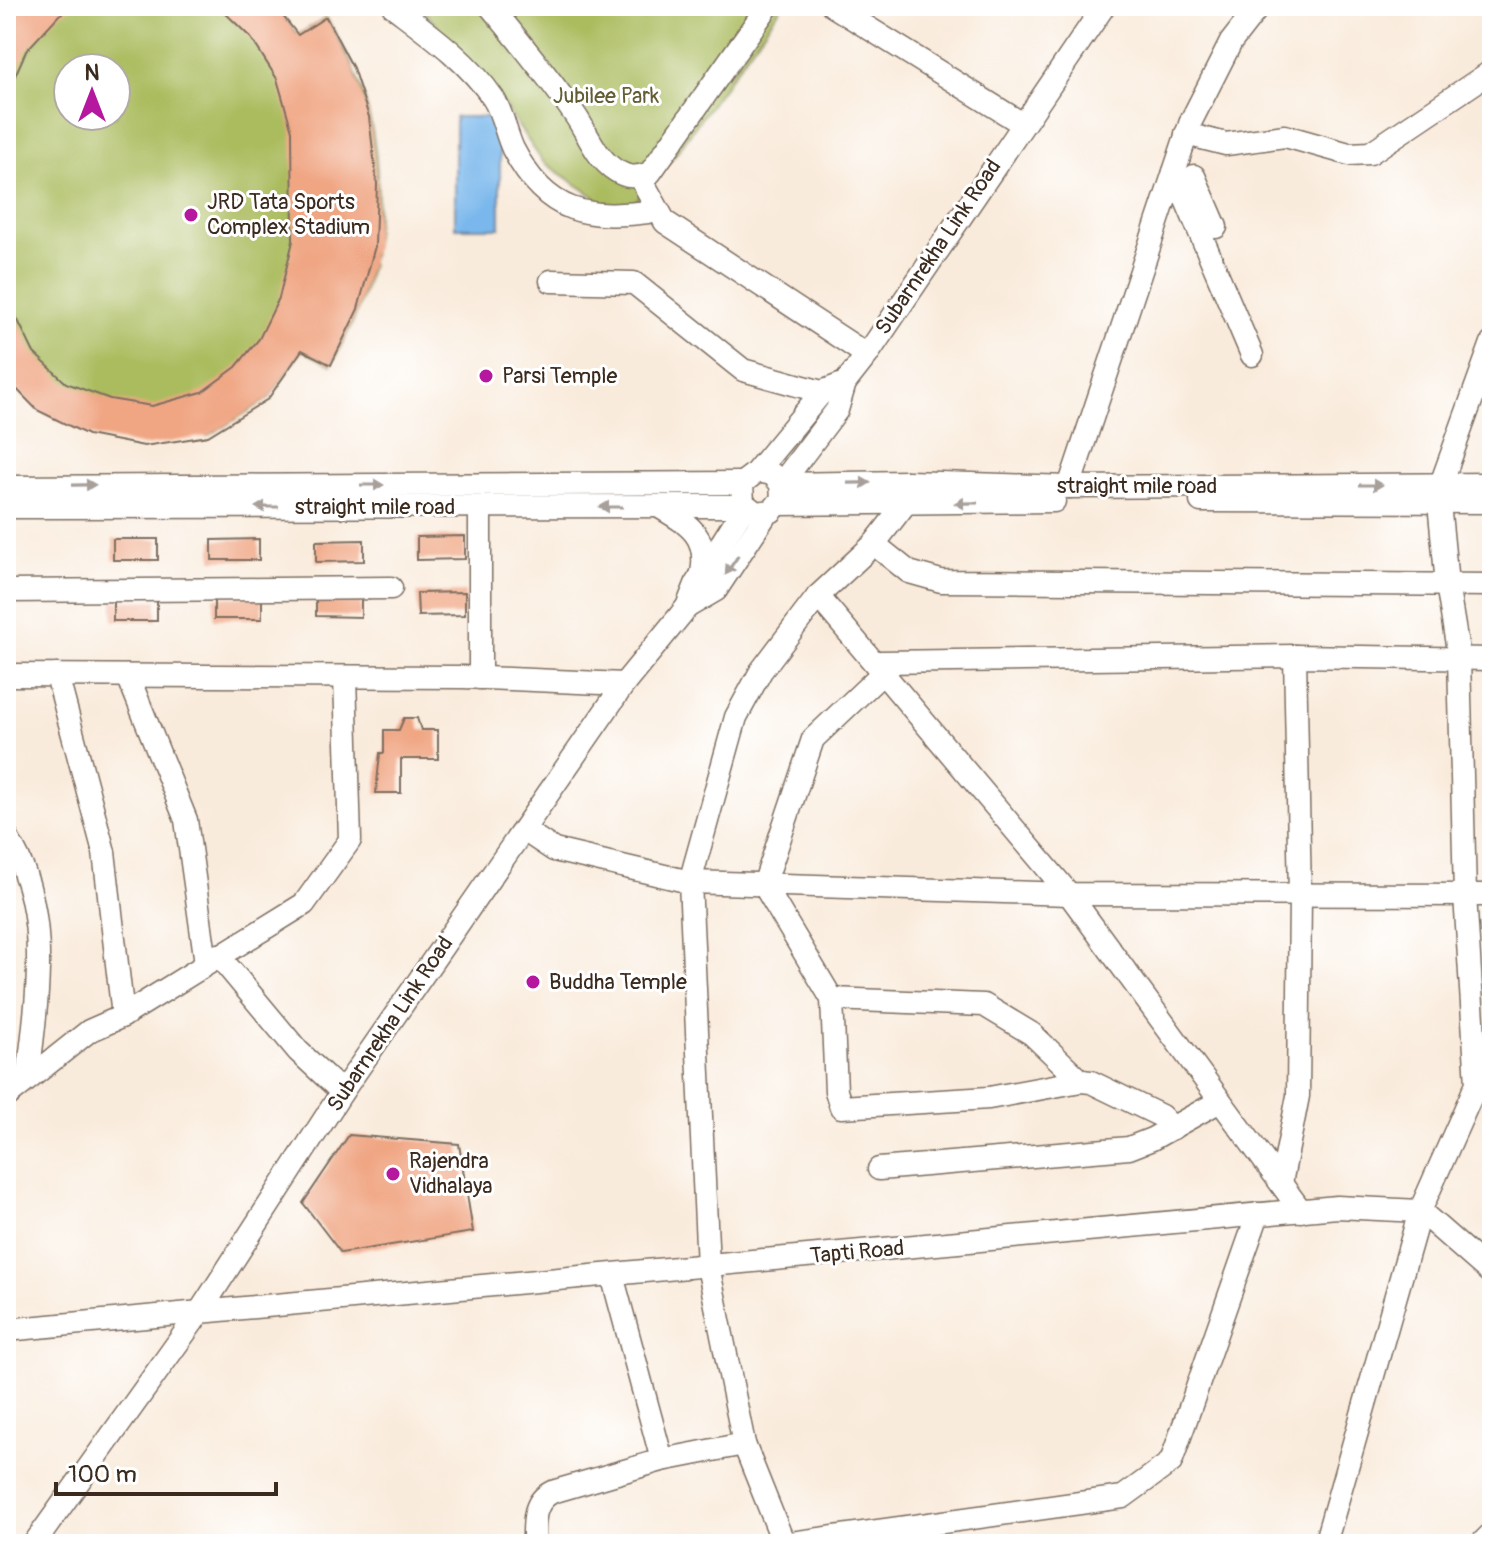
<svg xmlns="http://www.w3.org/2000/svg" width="1498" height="1550" viewBox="0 0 1498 1550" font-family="Pangolin,sans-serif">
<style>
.green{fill:#abbc5f;stroke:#73733e;stroke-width:2;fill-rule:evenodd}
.water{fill:#79b7ec;stroke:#5a7085;stroke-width:2}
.building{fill:#f0a683}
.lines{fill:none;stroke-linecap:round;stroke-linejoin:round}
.minor-casing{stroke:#7e6e60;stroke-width:25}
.minor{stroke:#fff;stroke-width:22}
.oneway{fill:#a79f9a}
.poi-dot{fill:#b5179e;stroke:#fff;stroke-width:3}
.labels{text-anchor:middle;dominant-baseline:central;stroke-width:6;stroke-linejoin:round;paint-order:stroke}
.park-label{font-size:22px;fill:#625d35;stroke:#fff}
.poi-label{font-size:22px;fill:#3b2a1e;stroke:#fff;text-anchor:start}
.street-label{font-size:22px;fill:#3b2a1e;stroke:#fff}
</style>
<rect width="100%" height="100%" fill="#fff"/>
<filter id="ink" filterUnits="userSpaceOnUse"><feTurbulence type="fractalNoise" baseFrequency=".0125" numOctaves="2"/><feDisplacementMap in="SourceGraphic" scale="16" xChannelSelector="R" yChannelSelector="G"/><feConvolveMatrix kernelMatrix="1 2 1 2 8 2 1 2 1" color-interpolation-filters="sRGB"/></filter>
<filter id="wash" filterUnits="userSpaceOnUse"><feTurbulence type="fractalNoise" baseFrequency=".006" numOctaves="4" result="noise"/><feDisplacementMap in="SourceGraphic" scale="32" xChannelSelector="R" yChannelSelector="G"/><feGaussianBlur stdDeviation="1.8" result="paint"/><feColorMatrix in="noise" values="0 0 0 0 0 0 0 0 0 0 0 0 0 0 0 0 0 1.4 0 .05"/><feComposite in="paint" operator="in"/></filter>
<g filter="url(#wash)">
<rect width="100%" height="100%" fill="#f9ebdb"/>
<g class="green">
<path d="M 14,6 L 275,6 L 298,35 L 326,17 C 335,33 345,50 352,66 C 385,138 385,236 358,309 C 351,328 340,347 331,365 L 302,350 L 268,399 L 208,436 L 6,378 L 6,17 ZM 68,68 L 116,68 L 116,116 L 68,116 Z"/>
<polygon points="420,6 782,6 674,156 623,216 543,162 503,104"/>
</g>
<rect class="water" x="455" y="117" width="45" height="111"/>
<g id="blocks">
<g class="building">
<polygon points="14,6 74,6 59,15 26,51 6,96 6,17"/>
<polygon points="218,6 275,6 298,35 326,17 353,68 369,117 377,184 375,246 358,309 331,365 302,350 268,399 208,436 144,446 88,435 37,410 6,378 6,296 34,353 66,383 110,399 152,406 202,392 236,367 259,339 279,298 293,241 292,131 277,79 251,38"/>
<polygon points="465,536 465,559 417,560 417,537"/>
<rect x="113" y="539" width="45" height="21"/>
<polygon points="259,539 259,560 212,560 212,540"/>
<polygon points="364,540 364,561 316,562 316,541"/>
<polygon points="465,592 465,615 418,616 417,593"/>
<rect x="214" y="597" width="48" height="22"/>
<polygon points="316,597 361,597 361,617 316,616"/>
<polygon points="157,600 157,621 113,621 113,601"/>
<polygon points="404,718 417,718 421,730 438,730 438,759 401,759 401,793 376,793 380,753 384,753 384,730 399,730"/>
<polygon points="349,1135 459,1144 473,1232 341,1253 303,1203"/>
</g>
</g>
</g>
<g filter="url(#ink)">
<use href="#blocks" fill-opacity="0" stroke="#7e6e60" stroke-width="2"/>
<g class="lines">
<g class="minor-casing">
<g id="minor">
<path d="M 393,6 C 427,32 468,61 493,98 C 503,113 505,132 513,149 C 547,215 588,220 656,211"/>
<path d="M 490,6 C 519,41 549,77 575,115 C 587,132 596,158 615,170 C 627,178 637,178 650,173 L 768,6"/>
<polyline points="833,6 1021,123"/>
<polyline points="1186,134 1226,144 1285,136 1349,154 1370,153 1492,71"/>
<polyline points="1174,172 1252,355"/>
<polyline points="1194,176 1216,227"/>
<polyline points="640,177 665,222 867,355"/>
<polyline points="551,281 634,283 743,370 822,392"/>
<polyline points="756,472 822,392 845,383 867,355 1104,6"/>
<polyline points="781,484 782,499 772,511 756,513 743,503 742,483 758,471 772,474 781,484 908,482 1069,487 1492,484"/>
<polyline points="781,484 837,410 845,383"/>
<polyline points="6,487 742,483"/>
<polyline points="1069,487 1191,121 1231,42 1259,6"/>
<polyline points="1201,501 1492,502"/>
<polyline points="780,504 1054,501"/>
<path d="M 658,506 C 688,524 709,535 702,573"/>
<polyline points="6,507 745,506"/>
<polyline points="480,508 480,678"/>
<polyline points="874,544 909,572 941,581 1492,585"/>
<polyline points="6,591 391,588"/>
<polyline points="818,596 1069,894 1301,1211"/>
<polyline points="687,607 716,590 767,513"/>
<polyline points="881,662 1295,656 1492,659"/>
<polyline points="893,663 813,739 764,885 832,999 836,1091 841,1107 989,1098 1081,1081 1091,1082 1161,1116 1173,1128"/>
<polyline points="6,675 463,677 624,684"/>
<polyline points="57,675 104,852 123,1016"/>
<polyline points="128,676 186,820 206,963"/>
<polyline points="524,830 554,850 690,882 1069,894 1492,895"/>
<path d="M 6,836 C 53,907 37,998 28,1078"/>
<polyline points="218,955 298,1051 342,1092"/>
<polyline points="832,999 984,1005 1032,1034 1081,1081"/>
<polyline points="6,1097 89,1031 123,1016 304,904 350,840 345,677"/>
<polyline points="879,1169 1129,1148 1152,1139 1220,1101"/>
<polyline points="1281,1183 1298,1096 1300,895 1295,656"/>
<polyline points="612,1275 662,1460"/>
<polyline points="6,1330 1337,1207 1420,1211 1492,1274"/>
<polyline points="34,1544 199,1313 342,1092 624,684 687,607 697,582 745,506"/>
<path d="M 534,1544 C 534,1523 532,1502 552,1492 L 662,1460 L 744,1444"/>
<polyline points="784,1544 744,1444 708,1266 690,882 736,717 761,671 818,596 874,544 905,504"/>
<polyline points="784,1544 1123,1497 1171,1462 1258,1214"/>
<polyline points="1325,1544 1420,1211 1477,1083 1465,895 1459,657 1447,584 1439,503 1441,484 1492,343"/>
<polyline points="1481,1544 1492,1533"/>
</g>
</g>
<use href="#minor" class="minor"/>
</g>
<defs><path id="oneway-solid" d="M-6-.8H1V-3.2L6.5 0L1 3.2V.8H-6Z" transform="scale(2)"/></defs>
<g class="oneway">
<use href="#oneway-solid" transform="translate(859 483) rotate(-1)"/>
<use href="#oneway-solid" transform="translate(84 485) rotate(-1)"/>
<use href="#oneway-solid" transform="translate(372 485)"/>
<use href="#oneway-solid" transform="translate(1371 485)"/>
<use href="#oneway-solid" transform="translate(966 503) rotate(179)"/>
<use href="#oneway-solid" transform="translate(267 507) rotate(-180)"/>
<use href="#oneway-solid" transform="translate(611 507) rotate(180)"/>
<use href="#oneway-solid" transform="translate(732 565) rotate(124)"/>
</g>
</g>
<g class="poi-dot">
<circle cx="191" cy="215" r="8"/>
<circle cx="486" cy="376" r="8"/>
<circle cx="533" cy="982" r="8"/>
<circle cx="393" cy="1174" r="8"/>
</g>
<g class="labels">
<g class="park-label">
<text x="606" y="96">Jubilee Park</text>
</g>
<g class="poi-label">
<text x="207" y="202">JRD Tata Sports<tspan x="207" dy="25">Complex Stadium</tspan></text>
<text x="502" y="376">Parsi Temple</text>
<text x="549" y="982">Buddha Temple</text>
<text x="409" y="1161">Rajendra<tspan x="409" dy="25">Vidhalaya</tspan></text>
</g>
<g class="street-label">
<text transform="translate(938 247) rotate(-56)">Subarnrekha Link Road</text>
<text x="1137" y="486">straight mile road</text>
<text x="375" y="507">straight mile road</text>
<text transform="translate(390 1024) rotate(-56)">Subarnrekha Link Road</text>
<text transform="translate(857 1252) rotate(-5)">Tapti Road</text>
</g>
</g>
<rect width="1498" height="1550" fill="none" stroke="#fff" stroke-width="32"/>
<g transform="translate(92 92)"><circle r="38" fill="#ffffff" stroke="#b1aaa5" stroke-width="2"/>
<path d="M0-6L14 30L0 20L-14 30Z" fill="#b5179e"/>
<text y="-12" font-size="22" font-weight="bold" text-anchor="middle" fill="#3b2a1e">N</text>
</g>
<path d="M56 1482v12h220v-12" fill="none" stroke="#3b2a1e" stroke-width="4"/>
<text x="68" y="1482" font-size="24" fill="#3b2a1e" stroke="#ffffff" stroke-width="6" paint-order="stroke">100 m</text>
</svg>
